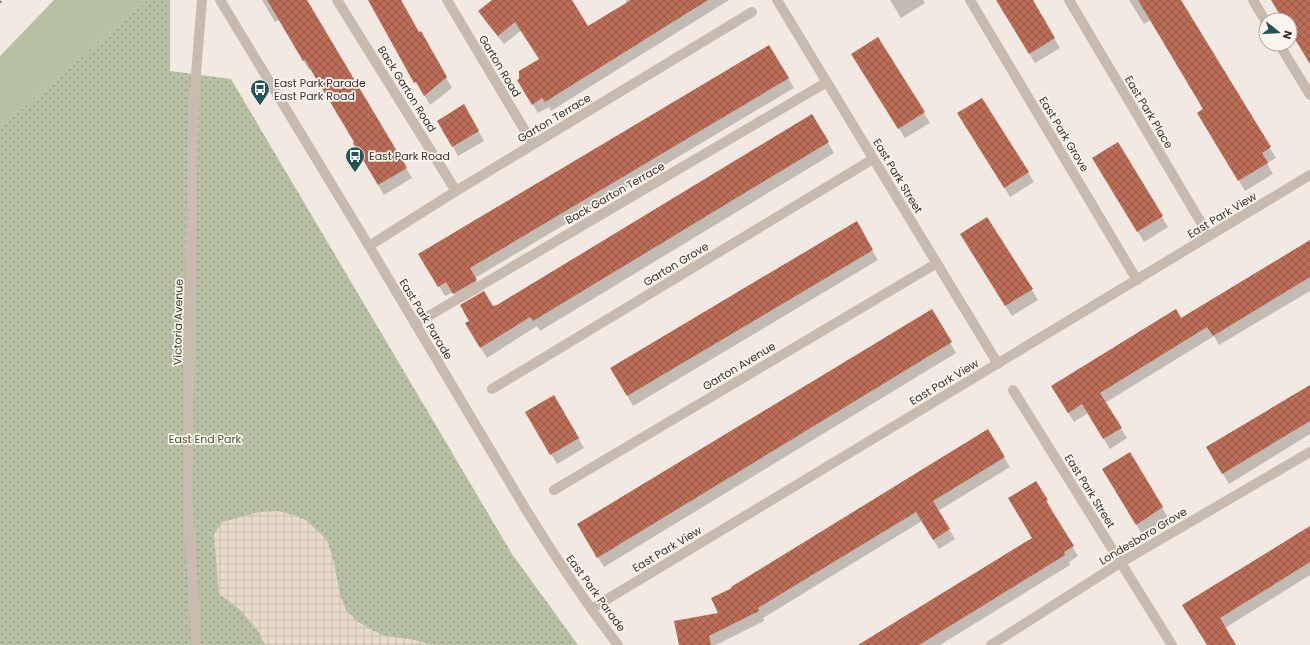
<svg xmlns="http://www.w3.org/2000/svg" width="1310" height="645" viewBox="0 0 1310 645" font-family="Poppins,sans-serif">
<style>
.green{fill:#b7c0a3}
.park{fill:url(#park-dots)}
.plaza{fill:url(#plaza-grid)}
.shadow{fill:#0003}
.building{fill:url(#building-cross-hatch)}
.lines{fill:none;stroke-linecap:round;stroke-linejoin:round}
.minor{stroke:#c9baaf;stroke-width:10}
.rail{stroke:#39302c;stroke-width:3;stroke-dasharray:1 3;stroke-linecap:butt}
.labels{text-anchor:middle;dominant-baseline:central;stroke-width:3.5;stroke-linejoin:round;paint-order:stroke}
.street-label{font-size:11px;fill:#39302c;stroke:#f9f4ee}
.poi-label{font-size:11px;fill:#39302c;stroke:#f9f4ee;text-anchor:start}
.park-label{font-size:11px;fill:#485532;stroke:#f9f4ee}
</style>
<defs>
<pattern id="park-dots" width="8" height="8" patternUnits="userSpaceOnUse"><rect width="8" height="8" fill="#b7c0a3"/><path d="M2 2h.1M6 6h.1" fill="none" stroke="#969c85" stroke-width="1.8" stroke-linecap="round"/></pattern>
<pattern id="plaza-grid" width="8" height="8" patternUnits="userSpaceOnUse"><rect width="8" height="8" fill="#e8dbcb"/><path d="M0 4h8M4 0v8" fill="none" stroke="#c8bcae"/></pattern>
<pattern id="building-cross-hatch" width="8" height="8" patternUnits="userSpaceOnUse"><rect width="8" height="8" fill="#bb6d57"/><path d="M0 0l8 8M0 8l8-8" fill="none" stroke="#995a48"/></pattern>
</defs>
<rect width="100%" height="100%" fill="#f2eae2"/>
<polygon class="green" points="54,0 148,0 0,128 0,56"/>
<polygon class="park" points="148,0 170,0 170,71 231,79 512,554 578,645 0,645 0,128"/>
<polygon class="plaza" points="278,511 293,515 306,520 327,540 334,562 340,594 346,610 357,621 370,629 385,636 410,639 434,645 265,645 257,629 240,610 228,600 219,595 214,534 223,522 259,512"/>
<g class="shadow">
<polygon points="262,0 306,0 412,178 384,195 354,144 355,143 311,69 309,70 279,20 275,22"/>
<polygon points="369,0 400,0 419,34 421,33 452,88 430,105"/>
<polygon points="493,0 571,0 588,28 627,4 626,1 627,0 729,0 551,111 549,107 538,113 524,90 540,59 522,30 504,44 485,21 480,11"/>
<polygon points="890,0 923,0 925,3 901,18"/>
<polygon points="998,0 1031,0 1060,48 1035,63"/>
<polygon points="1129,0 1180,0 1276,158 1267,163 1273,174 1245,191 1204,123 1205,110 1151,20 1144,24"/>
<polygon points="769,46 794,88 475,278 482,291 460,303 453,292 445,296 420,254"/>
<polygon points="858,64 924,113 930,123 905,138"/>
<polygon points="464,106 484,141 458,156 439,121"/>
<polygon points="812,115 834,153 540,331 537,326 487,358 466,324"/>
<polygon points="965,123 1028,172 1034,182 1010,197"/>
<polygon points="1118,143 1168,227 1144,242 1099,168"/>
<polygon points="856,223 878,260 633,406 612,369"/>
<polygon points="1310,241 1310,291 1219,345 1214,336 1105,403 1127,438 1110,449 1088,413 1074,422 1058,396"/>
<polygon points="967,244 1032,290 1038,300 1012,316"/>
<polygon points="932,311 956,353 604,567 578,525"/>
<polygon points="1310,385 1310,434 1229,484 1213,457"/>
<polygon points="554,396 584,448 557,464 526,413"/>
<polygon points="987,430 1010,467 938,511 955,539 939,549 922,521 763,618 764,621 716,645 680,645 720,613 733,589"/>
<polygon points="1130,454 1168,518 1142,534 1109,480"/>
<polygon points="1036,482 1052,510 1051,511 1078,556 1069,562 1070,565 940,645 859,645 1033,538"/>
<polygon points="1310,528 1310,575 1225,628 1235,645 1207,645 1184,605"/>
</g>
<g class="building">
<polygon points="267,0 307,0 407,168 378,185 353,143 354,142 305,60 303,61"/>
<polygon points="368,0 401,0 419,32 421,31 447,77 424,96 416,82 414,83"/>
<polygon points="492,0 572,0 588,26 631,0 708,0 545,102 542,98 532,105 517,80 519,79 519,71 539,59 515,22 498,36 478,11"/>
<polygon points="996,0 1033,0 1055,38 1029,54"/>
<polygon points="1138,0 1181,0 1271,147 1262,153 1268,163 1238,181 1197,113 1203,109"/>
<polygon points="1271,0 1310,0 1310,64 1290,31 1290,20 1283,20"/>
<polygon points="878,37 925,112 898,129 851,54"/>
<polygon points="769,45 789,78 470,268 477,280 453,294 446,282 438,287 418,254"/>
<polygon points="982,98 1029,172 1004,188 957,113"/>
<polygon points="464,104 479,131 452,147 437,121"/>
<polygon points="812,114 829,142 533,321 530,317 480,348 465,323 469,321 460,305 484,291 493,306 497,305"/>
<polygon points="1118,142 1163,216 1137,232 1092,158"/>
<polygon points="987,217 1033,289 1005,306 960,234"/>
<polygon points="857,221 873,250 627,396 610,368"/>
<polygon points="1310,240 1310,277 1213,336 1207,327 1100,393 1122,428 1103,439 1082,404 1068,413 1051,386 1176,309 1181,318"/>
<polygon points="932,309 952,342 597,558 577,524"/>
<polygon points="1310,385 1310,421 1222,474 1206,447"/>
<polygon points="554,395 579,438 550,455 525,412"/>
<polygon points="988,429 1005,457 933,501 950,529 933,540 916,512 758,608 759,611 709,636 711,645 679,645 674,621 718,613 711,598 732,588 731,587"/>
<polygon points="1130,452 1163,507 1136,525 1102,469"/>
<polygon points="1036,481 1048,500 1046,501 1074,546 1064,552 1065,555 919,645 858,645 1032,538 1008,498"/>
<polygon points="1310,526 1310,562 1220,618 1236,645 1207,645 1182,605"/>
</g>
<g class="lines">
<g class="minor">
<path d="M 220,0 L 369,246 L 525,508 C 554,555 584,601 618,645"/>
<polyline points="337,0 456,191"/>
<polyline points="447,0 533,144"/>
<polyline points="777,0 998,364"/>
<polyline points="970,0 1137,280"/>
<polyline points="1069,0 1209,236"/>
<polyline points="1253,0 1266,22"/>
<polyline points="1279,44 1310,95"/>
<polyline points="369,246 456,191 752,12"/>
<polyline points="415,324 827,82"/>
<polyline points="492,389 873,159"/>
<polyline points="1013,390 1172,645"/>
<polyline points="554,490 937,263"/>
<polyline points="591,609 1310,175"/>
<polyline points="196,645 188,497 193,110 202,0"/>
<polyline points="991,645 1120,563 1310,452"/>
</g>
<polyline class="rail" points="0,2 2,0"/>
</g>
<defs>
<g id="bus-pin" transform="scale(1)"><path d="M0 17L-7.5 6A9.5 9.5 0 1 1 7.5 6Z" fill="#255457" stroke="#f9f4ee"/><path d="M-5-6H5V4H4V6H2V4H-2V6H-4V4H-5ZM-3.5-4V0h7V-4ZM-3.5 1.2v1.5H-2V1.2ZM2 1.2v1.5H3.5V1.2Z" fill="#fff"/></g>
</defs>
<g fill-rule="evenodd">
<use href="#bus-pin" x="260" y="89"/>
<use href="#bus-pin" x="355" y="156"/>
</g>
<g class="labels">
<g class="street-label">
<text transform="translate(500 66) rotate(59)">Garton Road</text>
<text transform="translate(407 89) rotate(58)">Back Garton Road</text>
<text transform="translate(1149 112) rotate(59)">East Park Place</text>
<text transform="translate(554 118) rotate(-31)">Garton Terrace</text>
<text transform="translate(1064 134) rotate(59)">East Park Grove</text>
<text transform="translate(898 176) rotate(59)">East Park Street</text>
<text transform="translate(615 193) rotate(-30)">Back Garton Terrace</text>
<text transform="translate(1222 215) rotate(-31)">East Park View</text>
<text transform="translate(676 264) rotate(-31)">Garton Grove</text>
<text transform="translate(426 319) rotate(59)">East Park Parade</text>
<text transform="translate(178 322) rotate(-89)">Victoria Avenue</text>
<text transform="translate(739 366) rotate(-31)">Garton Avenue</text>
<text transform="translate(944 382) rotate(-31)">East Park View</text>
<text transform="translate(1090 491) rotate(58)">East Park Street</text>
<text transform="translate(1143 536) rotate(-31)">Londesboro Grove</text>
<text transform="translate(667 549) rotate(-31)">East Park View</text>
<text transform="translate(596 593) rotate(54)">East Park Parade</text>
</g>
<g class="poi-label">
<text x="274" y="83">East Park Parade<tspan x="274" dy="13">East Park Road</tspan></text>
<text x="369" y="156">East Park Road</text>
</g>
<g class="park-label">
<text x="205" y="439">East End Park</text>
</g>
</g>
<g transform="translate(1278 32) rotate(107)"><circle r="19" fill="#f9f4ee" stroke="#aca6a0"/>
<path d="M0-3L7 15L0 10L-7 15Z" fill="#255457"/>
<text y="-6" font-size="11" font-weight="bold" text-anchor="middle" fill="#39302c">N</text>
</g>
</svg>
